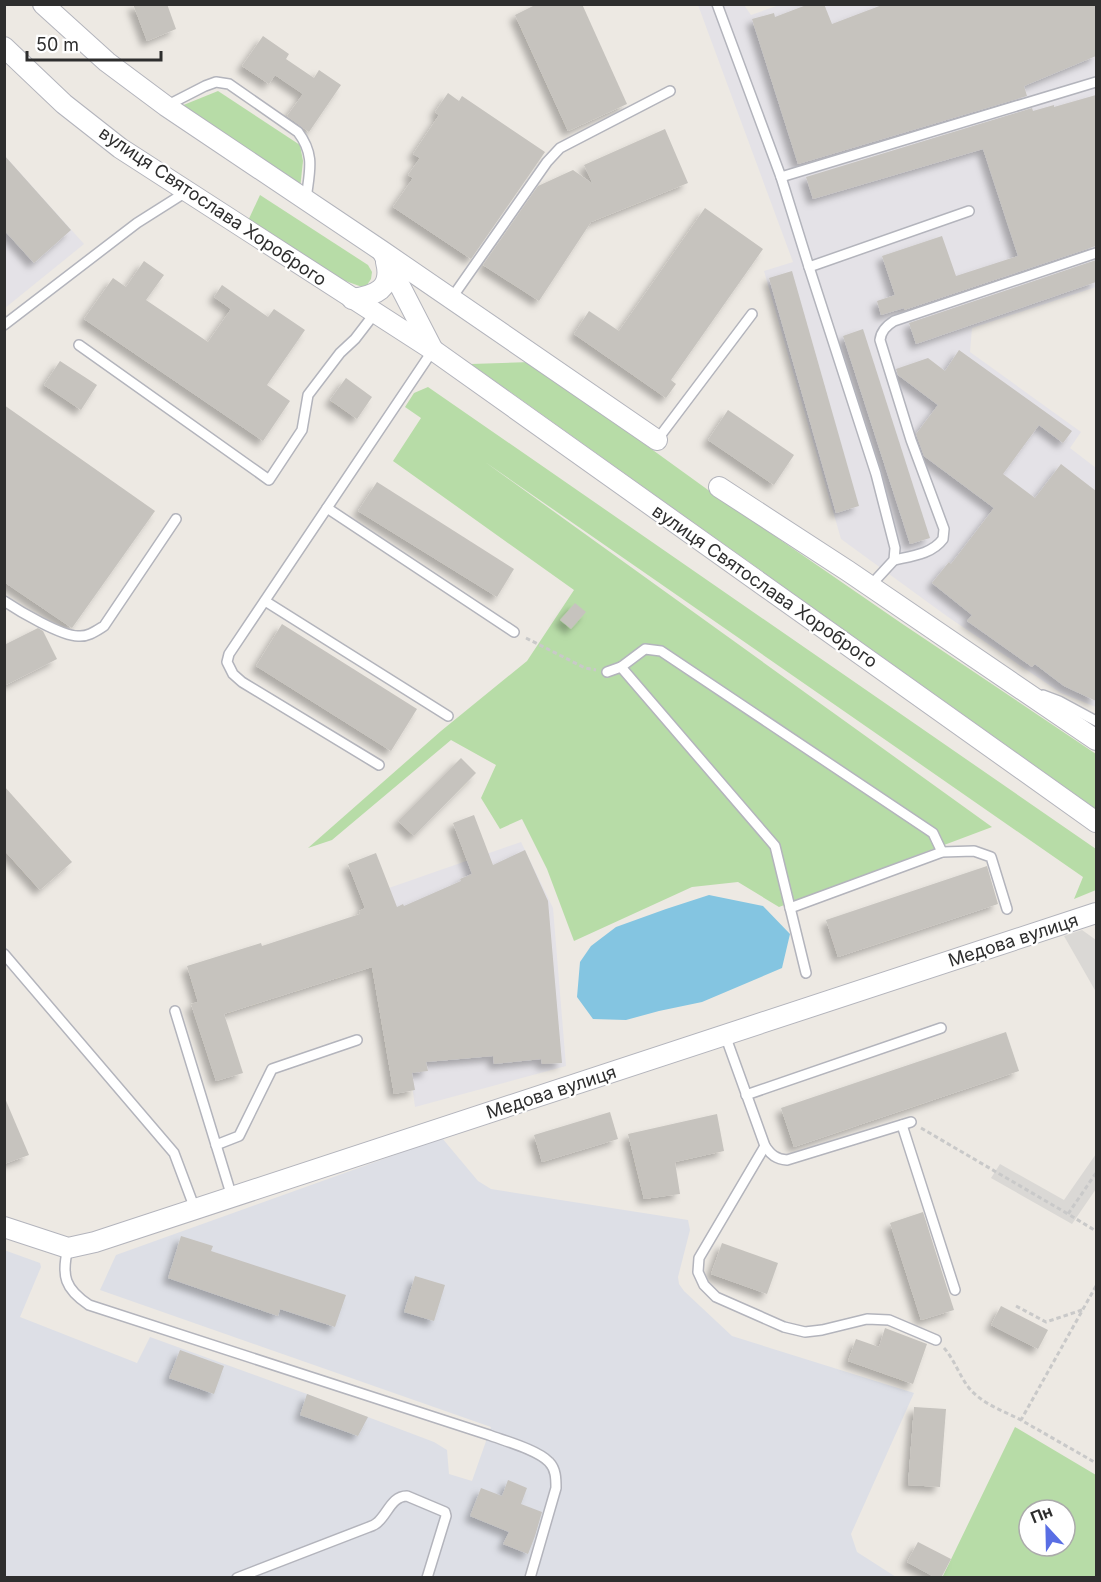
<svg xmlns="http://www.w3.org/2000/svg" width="1101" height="1582" viewBox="0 0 1101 1582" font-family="Inter,sans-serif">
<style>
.industrial{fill:#e4e2e7}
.airport{fill:#dddfe6}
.green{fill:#b7dca7;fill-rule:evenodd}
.plaza{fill:#dad8d5}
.water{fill:#84c5e1}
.building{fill:#c6c3be;filter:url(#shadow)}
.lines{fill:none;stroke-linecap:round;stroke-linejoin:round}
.lane-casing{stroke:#b3b4bc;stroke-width:12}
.street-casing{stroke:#b3b4bc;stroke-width:22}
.path{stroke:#c9c9c9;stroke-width:3;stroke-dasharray:4.5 3;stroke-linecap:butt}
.lane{stroke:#fff;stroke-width:9}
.street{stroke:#fff;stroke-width:20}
.labels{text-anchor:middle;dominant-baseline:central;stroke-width:4.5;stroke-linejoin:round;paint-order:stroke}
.street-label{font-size:18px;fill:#2e2e2e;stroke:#fff}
</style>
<defs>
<filter id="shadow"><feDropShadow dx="-5.5" dy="5.5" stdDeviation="3" flood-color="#0004"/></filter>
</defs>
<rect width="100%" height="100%" fill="#ede9e3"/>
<g class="industrial">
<polygon points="782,4 1096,5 1096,287 972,328 970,352 1081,432 1070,448 1096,468 1096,707 1061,693 948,617 841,539 764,271 793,262 698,5 744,5 751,15"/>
<polygon points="4,155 84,244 5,308 4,308"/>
<polygon points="521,842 553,908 566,1066 415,1107 386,889"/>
</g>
<polygon class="airport" points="442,1138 478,1181 491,1189 688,1220 690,1230 678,1277 679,1284 684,1291 732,1336 914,1393 851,1534 857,1552 896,1577 5,1577 4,1250 40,1263 41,1267 20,1317 137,1363 150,1337 307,1394 434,1442 447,1450 449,1474 472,1481 491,1427 100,1290 116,1255"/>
<g class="green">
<polygon points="218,91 300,145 303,161 300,189 181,106"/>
<polygon points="260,195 368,265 372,272 371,279 365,288 326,274 247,223"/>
<polygon points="531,362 715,495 901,623 1096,754 1096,809 471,364"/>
<polygon points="428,387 1096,849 1096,890 1074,899 1083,877 485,462 992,827 779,907 738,882 692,887 574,941 547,869 522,819 500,829 481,798 496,765 451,740 332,840 308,848 441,731 527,661 574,590 393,461 421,418 405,407 414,393"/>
<path d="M 1015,1427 L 1096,1475 L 1096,1577 L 942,1578 ZM 1029,1510 L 1065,1510 L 1065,1546 L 1029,1546 Z"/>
</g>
<g class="plaza">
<polygon points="1082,930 1096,940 1096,992 1064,936"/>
<polygon points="1096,1154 1096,1189 1072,1224 991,1178 1000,1164 1064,1200"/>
</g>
<polygon class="water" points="709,895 763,906 790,934 782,968 702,1002 659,1011 626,1020 593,1019 577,997 580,962 591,946 616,927 666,909"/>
<g class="building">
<polygon points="133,4 167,4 176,29 147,41"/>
<polygon points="537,4 582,4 627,104 568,131 515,15"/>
<polygon points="809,4 824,4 832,24 882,5 1096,4 1096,56 1024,86 1027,96 798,164 752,19 774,13 775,17"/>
<polygon points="263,36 289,54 286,59 314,78 319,70 341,85 309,132 287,116 303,94 275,75 269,84 242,66"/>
<polygon points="448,93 459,101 462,96 545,152 471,259 393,207 413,178 408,175 420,158 413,154 439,115 435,112"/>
<polygon points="1096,95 1096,246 904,310 904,308 881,315 877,301 895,295 882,256 942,236 956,276 1018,256 983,149 813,199 806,177 1032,108 1033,111 1054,105 1054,107"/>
<polygon points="665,129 688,183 591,222 539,301 483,265 538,186 573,170 593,184 584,165"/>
<polygon points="4,155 71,230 34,263 4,230"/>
<polygon points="705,208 763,249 671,380 676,384 666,398 574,334 589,311 619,331"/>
<polygon points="1096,260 1096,282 916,344 909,323"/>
<polygon points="144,261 164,275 146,300 208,342 231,309 214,297 222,285 268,317 274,309 305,330 267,385 290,401 263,441 84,319 113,278 126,287"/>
<polygon points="792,271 859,506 836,513 769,278"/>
<polygon points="863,329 930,538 910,544 843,336"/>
<polygon points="959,350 1072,431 1063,443 1039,425 1003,474 1035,498 1061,464 1096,491 1096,701 1064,686 1035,664 1032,667 987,635 967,621 972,615 932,583 949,562 951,564 994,508 924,456 916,434 938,405 898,375 896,369 928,358 945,371"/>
<polygon points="60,361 97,385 81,410 44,385"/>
<polygon points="346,378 372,397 357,419 330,400"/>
<polygon points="4,405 155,511 72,628 4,582"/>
<polygon points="728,410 794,455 774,485 708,440"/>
<polygon points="377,482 514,569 497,597 358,511"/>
<polygon points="575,603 586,612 571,629 560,620"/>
<polygon points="282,624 417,709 391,751 256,666"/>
<polygon points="38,628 43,631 57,659 4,686 4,645"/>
<polygon points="461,758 476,773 414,836 398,821"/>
<polygon points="4,786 72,862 40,890 4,850"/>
<polygon points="474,815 493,865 525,850 548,901 562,1063 542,1064 541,1059 494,1064 493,1056 426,1062 428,1071 412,1073 415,1090 394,1094 372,967 224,1014 243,1073 216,1081 191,1004 198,1002 187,966 261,943 262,946 360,914 359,911 365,908 348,864 376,853 397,907 403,904 404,906 461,881 460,879 472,874 453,823"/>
<polygon points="987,866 998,904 838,957 826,920"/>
<polygon points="1006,1032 1019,1071 794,1147 781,1108"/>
<polygon points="4,1096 29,1155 4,1164"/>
<polygon points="610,1112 618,1139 542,1162 534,1135"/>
<polygon points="717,1114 724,1151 675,1162 680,1194 644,1199 628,1134"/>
<polygon points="923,1212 954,1310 921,1320 890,1223"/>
<polygon points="181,1236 213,1246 211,1251 346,1295 335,1327 280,1309 278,1316 168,1278"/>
<polygon points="722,1243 778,1263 767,1294 711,1274"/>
<polygon points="415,1276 445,1285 434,1321 404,1312"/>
<polygon points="1001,1306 1048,1330 1038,1349 991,1325"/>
<polygon points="885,1328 927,1344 913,1384 848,1361 856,1339 879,1347"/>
<polygon points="180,1350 224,1366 214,1394 169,1378"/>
<polygon points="307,1394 368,1417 358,1436 300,1415"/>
<polygon points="914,1407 946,1409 940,1487 908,1485"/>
<polygon points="508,1480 527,1488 521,1504 542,1512 535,1536 528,1554 503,1544 509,1532 470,1516 481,1488 502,1496"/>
<polygon points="918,1542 951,1559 941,1578 936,1578 907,1562"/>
</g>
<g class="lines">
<g class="lane-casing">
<g id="lane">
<polyline points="717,4 781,177 809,267 876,474 895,548 894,560 870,586"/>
<path d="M 166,106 L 205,86 L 216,82 L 229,84 L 298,132 C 316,156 309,172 306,200"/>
<polyline points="781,177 1096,82"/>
<polyline points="809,267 969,211"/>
<polyline points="451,299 547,162 560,148 670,91"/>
<polyline points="4,325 137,223 186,192"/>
<polyline points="79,345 269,480 302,430 308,395 340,353 355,339 375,313"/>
<polyline points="657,440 752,314"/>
<polyline points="327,508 514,632"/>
<path d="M 894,560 C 912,556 932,554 943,539 L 944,529 L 911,440 L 880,340 C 881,331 886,326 894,321 L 1096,253"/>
<path d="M 4,601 C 19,611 61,636 78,636 C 88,637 96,631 104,626 L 176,519"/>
<polyline points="265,601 448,716"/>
<polyline points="621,667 775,846 806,973"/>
<polyline points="607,672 621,667 645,649 661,651 933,833 942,852"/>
<polyline points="1043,695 1059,701 1096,721"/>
<polyline points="379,765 242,682 233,674 227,662 229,654 433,350"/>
<polyline points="790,908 942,852 974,851 991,857 1007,909"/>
<polyline points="4,954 174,1153 195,1209"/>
<polyline points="175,1011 232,1197"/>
<path d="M 725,1035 L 765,1146 C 771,1155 776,1159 787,1160 L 911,1122"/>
<polyline points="746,1095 941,1028"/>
<polyline points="902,1125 955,1290"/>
<polyline points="216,1145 239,1136 272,1069 357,1040"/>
<polyline points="765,1146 699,1258 698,1272 704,1285 716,1297 784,1327 805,1332 822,1330 867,1319 889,1320 936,1340"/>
<path d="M 68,1248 C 61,1276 65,1289 89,1305 L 489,1435 C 505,1441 538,1450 549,1462 C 556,1469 556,1479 556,1488 L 530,1578"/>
<path d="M 237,1578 L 369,1527 C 372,1526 375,1525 378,1522 C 388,1513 392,1496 407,1496 L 445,1512 L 446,1516 L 427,1578"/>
</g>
</g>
<g class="street-casing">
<g id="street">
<polyline points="43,4 107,62 166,106 382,251 657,440"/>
<polyline points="4,47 64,104 120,148 433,350 1096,822"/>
<polyline points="383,253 433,350"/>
<path d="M 352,299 C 375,296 393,289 386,262"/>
<polyline points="719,487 848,571 1096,740"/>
<polyline points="4,1227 68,1248 95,1242 1096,913"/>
</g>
</g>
<g class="path">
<polyline points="526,638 585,668 596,670"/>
<polyline points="921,1128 1068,1214"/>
<polyline points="1096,1173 1068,1214 1096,1231"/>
<polyline points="1096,1286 1021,1420 1096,1463"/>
<polyline points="1016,1306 1046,1322 1082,1310"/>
<path d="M 944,1348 C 954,1359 959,1375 969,1388 C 982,1404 1004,1411 1021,1420"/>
</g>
<use href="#lane" class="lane"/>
<use href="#street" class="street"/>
</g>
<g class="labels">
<g class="street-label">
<text transform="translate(213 206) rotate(34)">вулиця Святослава Хороброго</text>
<text transform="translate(765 586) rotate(35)">вулиця Святослава Хороброго</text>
<text transform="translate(1013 940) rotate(-18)">Медова вулиця</text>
<text transform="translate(551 1092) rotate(-18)">Медова вулиця</text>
</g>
</g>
<rect width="1101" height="1582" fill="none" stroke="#2e2e2e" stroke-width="12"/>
<g transform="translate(1047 1528) rotate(338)"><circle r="28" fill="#ffffff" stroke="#ababab" stroke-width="1.5"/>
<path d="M0-4.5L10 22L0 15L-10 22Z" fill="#596ee4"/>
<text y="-9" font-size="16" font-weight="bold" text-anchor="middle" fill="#2e2e2e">Пн</text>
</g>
<path d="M27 51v9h134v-9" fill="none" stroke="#2e2e2e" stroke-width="3"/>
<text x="36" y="51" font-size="18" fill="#2e2e2e" stroke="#ffffff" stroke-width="4.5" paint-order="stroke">50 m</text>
</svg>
